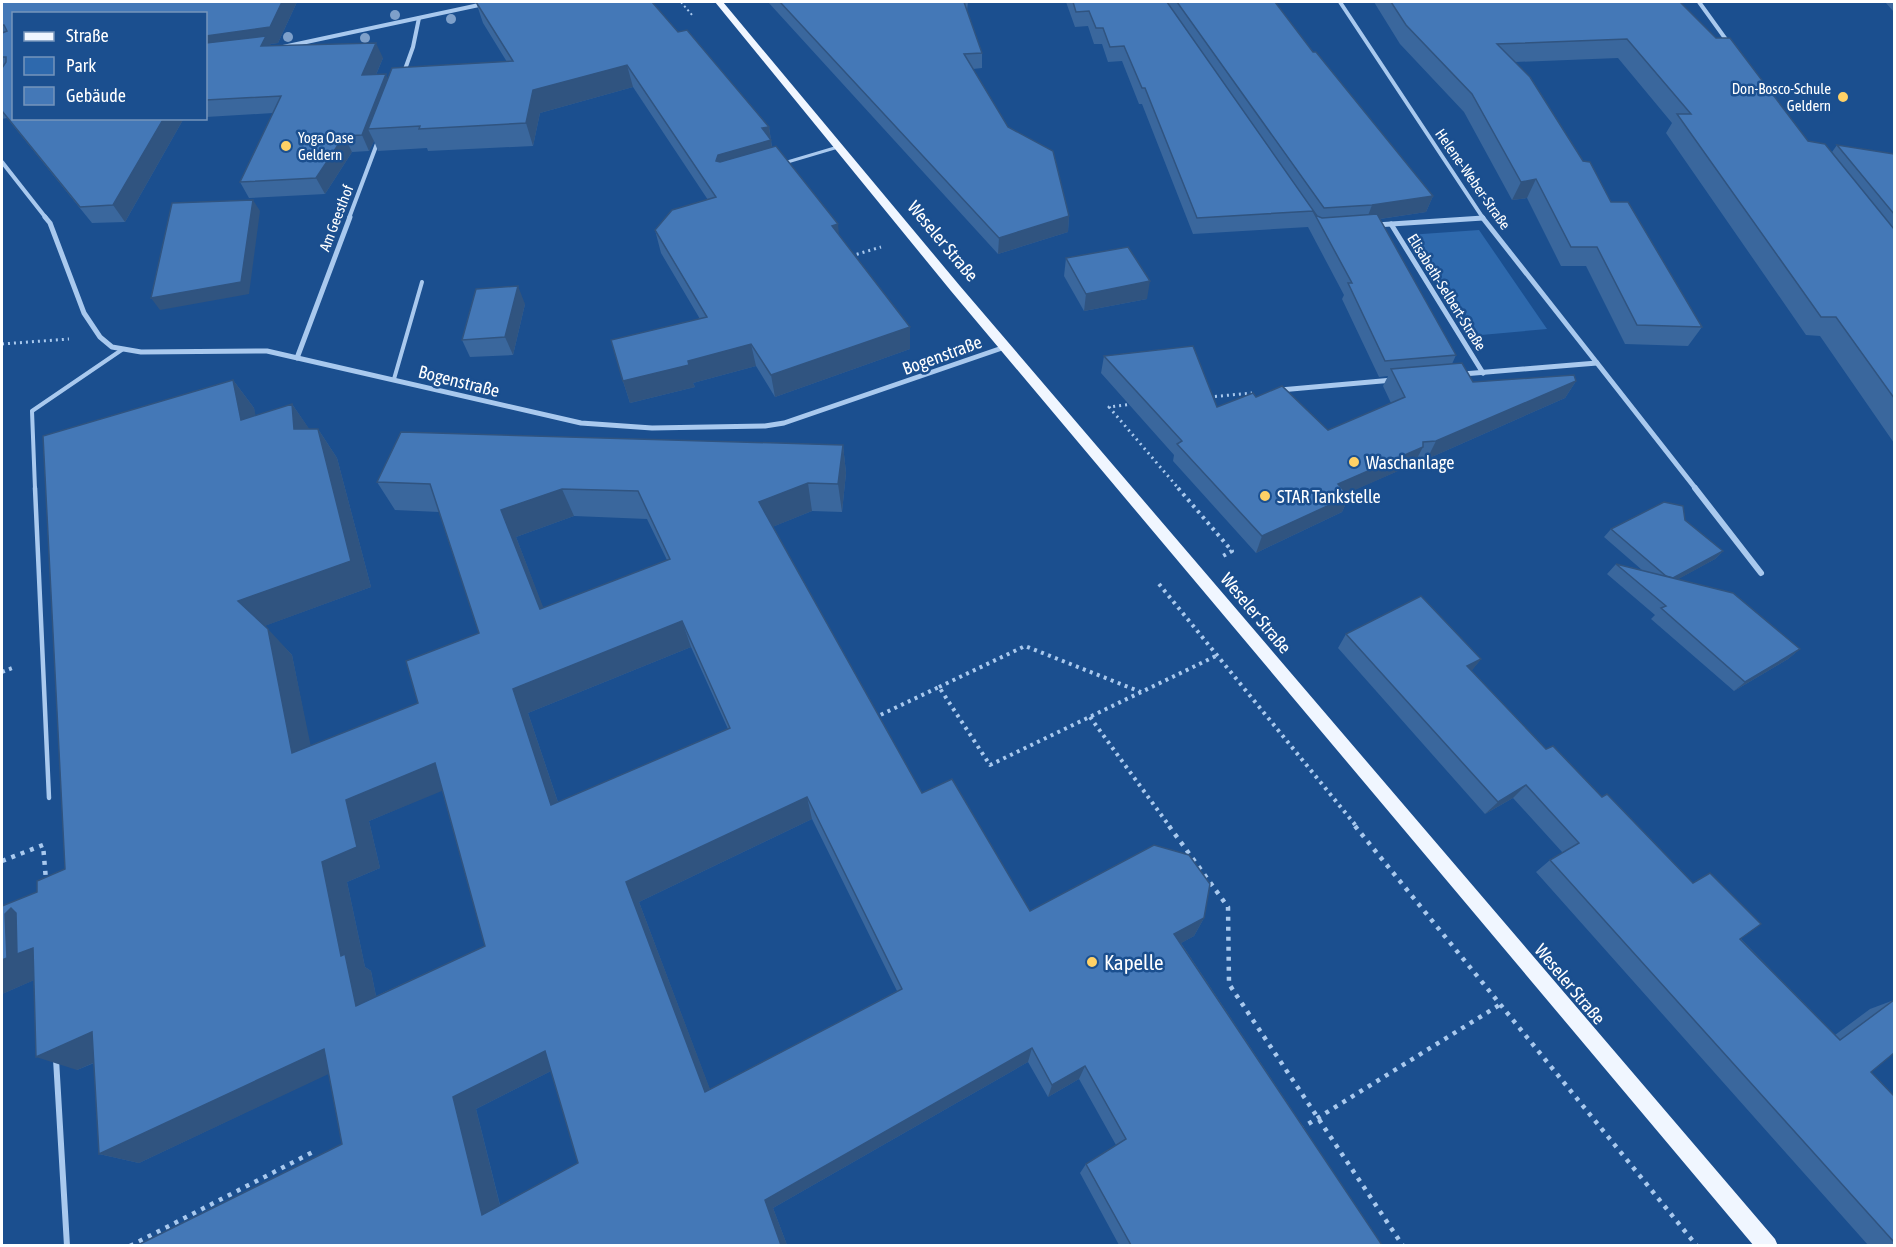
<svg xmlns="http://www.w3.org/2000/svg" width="1896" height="1247" viewBox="0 0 1896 1247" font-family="'Asap Condensed',sans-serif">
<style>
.green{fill:#2e69ad}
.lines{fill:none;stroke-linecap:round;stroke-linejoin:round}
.path-far3{stroke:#a9c9ee;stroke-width:2;stroke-dasharray:2 3;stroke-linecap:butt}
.path-far2{stroke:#a9c9ee;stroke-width:3;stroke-dasharray:2 4;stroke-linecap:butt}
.path-far1{stroke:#a9c9ee;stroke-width:4;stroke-dasharray:3 4.5;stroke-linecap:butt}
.path{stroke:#a9c9ee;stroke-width:4.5;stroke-dasharray:4 6;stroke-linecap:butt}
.lane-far3{stroke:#a9c9ee;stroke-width:3}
.lane-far2{stroke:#a9c9ee;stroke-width:4}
.lane-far1{stroke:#a9c9ee;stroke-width:4.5}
.lane{stroke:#a9c9ee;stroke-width:6}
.street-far2{stroke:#a9c9ee;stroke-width:4}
.street-far1{stroke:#a9c9ee;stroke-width:5}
.street{stroke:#a9c9ee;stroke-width:6}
.primary{fill:#f0f6ff;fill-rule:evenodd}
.tree{fill:#7ea0ca}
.wall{fill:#3a679d;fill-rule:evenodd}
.shaded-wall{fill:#305480}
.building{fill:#4478b7;stroke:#305480;stroke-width:1.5;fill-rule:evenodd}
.poi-dot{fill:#ffd166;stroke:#1b4f8f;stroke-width:2}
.labels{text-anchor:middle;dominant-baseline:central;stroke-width:5;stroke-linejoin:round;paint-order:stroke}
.far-poi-label{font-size:15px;fill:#fff;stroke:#1b4f8f;text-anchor:end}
.far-street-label{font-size:15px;fill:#fff;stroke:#1b4f8f}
.street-label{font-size:18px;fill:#fff;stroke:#1b4f8f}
.poi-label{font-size:18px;fill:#fff;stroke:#1b4f8f;text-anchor:start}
.near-poi-label{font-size:21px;fill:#fff;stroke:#1b4f8f;text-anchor:start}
</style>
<rect width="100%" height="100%" fill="#1b4f8f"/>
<polygon class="green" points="1479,230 1547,329 1470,336 1408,235"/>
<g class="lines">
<polyline class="path-far3" points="681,2 692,15"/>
<g class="path-far2">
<polyline points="851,256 881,247"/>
<polyline points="2,344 69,339"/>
<polyline points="1209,397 1252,393"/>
<polyline points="1133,404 1109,407 1179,489"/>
</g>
<g class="path-far1">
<polyline points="1178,488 1232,551 1223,556"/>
<polyline points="1159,584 1357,827"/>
<polyline points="2,672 15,667"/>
<polyline points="939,687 1025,646 1141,692"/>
<polyline points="1090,717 1170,827"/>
<polyline points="874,718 939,687 990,765 1218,655"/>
</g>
<g class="path">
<polyline points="1169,826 1228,907 1229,984 1403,1246"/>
<polyline points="1355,826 1697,1246"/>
<polyline points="2,861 43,845 46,880"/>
<polyline points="1300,1129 1501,1004"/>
<polyline points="130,1246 313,1152"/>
</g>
<polyline class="lane-far3" points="784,163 838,147"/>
<g class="lane-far2">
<polyline points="394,379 422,282"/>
<polyline points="35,489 32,411 123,349"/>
</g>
<polyline class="lane-far1" points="35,488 49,798"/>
<polyline class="lane" points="56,1059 67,1246"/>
<g class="street-far2">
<polyline points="1340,2 1483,218"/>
<polyline points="1699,2 1730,45"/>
<polyline points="283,47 493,2"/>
<polyline points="404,72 413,47 419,18"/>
<polyline points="2,162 46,218"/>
<polyline points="349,218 378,141"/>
<polyline points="1478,218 1483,218"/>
</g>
<g class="street-far1">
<polyline points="45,217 50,223 84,313 100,337 112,347 141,352 267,351 581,423 652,428 765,426 784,423 1005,347"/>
<polyline points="1391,224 1483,373"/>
<polyline points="1376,225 1483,218"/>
<polyline points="297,358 350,217"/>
<polyline points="1597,363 1696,489"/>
<polyline points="1463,374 1597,363 1482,217"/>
<polyline points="1280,390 1393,380"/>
</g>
<polyline class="street" points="1695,488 1761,573"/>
<polygon class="primary" points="715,2 723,2 960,286 1775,1239 1778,1246 1754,1246 951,291"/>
</g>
<g class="tree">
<circle cx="395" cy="15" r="5"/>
<circle cx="451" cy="19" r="5"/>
<circle cx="288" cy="37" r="5"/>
<circle cx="365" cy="38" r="5"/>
</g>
<g class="wall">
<polygon points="2,2 297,2 278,43 270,44 271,46 383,58 376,75 388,79 507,62 483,23 476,2 678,32 769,127 772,147 839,235 910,349 775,397 756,366 693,383 695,387 630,403 623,381 700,319 661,253 655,230 708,200 633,87 540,113 533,146 428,151 427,148 378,151 374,141 369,151 352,152 325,194 249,198 240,182 273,113 206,117 206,14 14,14 184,118 125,222 92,223 7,118 2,119"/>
<polygon points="768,2 968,2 967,11 982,53 982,68 973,69 1008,127 1069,216 1068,232 998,254"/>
<polygon points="1066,2 1275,2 1313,52 1433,196 1426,212 1380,219 1456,355 1452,364 1473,382 1576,381 1565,398 1427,459 1416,459 1414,464 1347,493 1349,496 1342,512 1256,553 1173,461 1174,455 1101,373 1104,356 1217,407 1256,397 1328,430 1391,403 1383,386 1388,376 1379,377 1342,299 1344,295 1308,227 1193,234 1142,104 1139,104 1122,61 1108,62 1102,44 1094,44 1088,26 1075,27"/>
<polygon points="1374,2 1680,2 1808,141 1832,152 1837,145 1894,154 1894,443 1820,336 1806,335 1666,133 1672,123 1618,58 1515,62 1611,202 1702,327 1688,346 1625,344 1586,266 1561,266 1527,198 1512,200 1464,112 1400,44"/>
<polygon points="1885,2 1894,2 1894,12"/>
<polygon points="1066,258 1147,299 1084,311 1064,276"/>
<polygon points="525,304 513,355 470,357 462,340"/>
<path d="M 233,380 L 254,408 L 255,416 L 292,404 L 309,429 L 318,429 L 337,458 L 371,587 L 264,626 L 292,655 L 310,746 L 418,703 L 479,633 L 439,512 L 395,510 L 377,482 L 843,445 L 846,473 L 842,512 L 812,511 L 772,527 L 922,793 L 1030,911 L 1204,918 L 1194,936 L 1181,943 L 1382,1245 L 1119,1245 L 1080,1173 L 1086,1164 L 1116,1145 L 1079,1079 L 1048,1097 L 1028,1062 L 773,1208 L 787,1245 L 138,1245 L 342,1144 L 329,1073 L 139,1163 L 99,1154 L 94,1063 L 77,1070 L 34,980 L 2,994 L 2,906 L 37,892 L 65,869 ZM 574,516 L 647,519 L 667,560 L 543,608 L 516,537 ZM 691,647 L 728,729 L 558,802 L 528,713 ZM 442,790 L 485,946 L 376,996 L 371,971 L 365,967 L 347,882 L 380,868 L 369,821 ZM 812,819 L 897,991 L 710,1090 L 639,902 ZM 551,1071 L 578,1163 L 500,1205 L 476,1109 Z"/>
<polygon points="1685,520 1723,551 1715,559 1678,579 1800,649 1788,659 1734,691 1651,619 1655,615 1607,574 1616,564 1642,570 1604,537 1611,529"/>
<polygon points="1346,634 1481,659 1471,671 1546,749 1602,797 1835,1035 1870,1009 1894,1000 1871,1072 1894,1096 1894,1245 1868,1245 1536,872 1550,860 1563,853 1513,798 1485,814 1338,648"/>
</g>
<g class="shaded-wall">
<polygon points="282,2 297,2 278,43 270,44 274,52 206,53 206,36"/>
<polygon points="376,43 383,58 369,91 362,75"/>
<polygon points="627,65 633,87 540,113 533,146 526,123 533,90"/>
<polygon points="386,74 392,90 368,129 374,141 369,151 362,135"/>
<polygon points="164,118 184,118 125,222 113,205"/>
<polygon points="769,127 774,162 722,177 716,161 718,155 762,128"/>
<polygon points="344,136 352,152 325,194 316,178"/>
<polygon points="1536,179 1527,198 1512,200 1521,182"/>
<polygon points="1433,196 1426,212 1366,221 1372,205"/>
<polygon points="253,200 260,211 249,294 160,310 151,298"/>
<polygon points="1069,216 1068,232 998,254 999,238"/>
<polygon points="838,224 840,246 832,226"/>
<polygon points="1150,281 1147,299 1084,311 1086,294"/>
<polygon points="518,286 525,304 513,355 505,337"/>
<polygon points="910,327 910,349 775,397 771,375"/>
<polygon points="751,344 756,366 693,383 695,387 630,403 623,381 688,361"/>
<polygon points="233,380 254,408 263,449 241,420"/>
<polygon points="1576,381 1565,398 1427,459 1436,441"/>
<polygon points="292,404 312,433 294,429"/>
<polygon points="318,429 337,458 371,587 262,627 238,601"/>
<polygon points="843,445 846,473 842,512 838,484"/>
<polygon points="1423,447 1414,464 1330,501 1338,484"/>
<polygon points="808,483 812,511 765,530 759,502"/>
<polygon points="562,489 574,516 516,537 554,635 540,609 501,510"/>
<polygon points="1349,496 1342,512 1256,553 1262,536"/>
<polygon points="1723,551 1715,559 1662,588 1670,580"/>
<polygon points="682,621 691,647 528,713 566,826 551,805 513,689"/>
<polygon points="268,629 292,655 317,776 292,753"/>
<polygon points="1800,649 1788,659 1734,691 1745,682"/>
<polygon points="1481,659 1470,673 1467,666"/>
<polygon points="435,763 454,786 369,821 380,868 347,882 365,967 371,971 381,1021 356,1006 341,956 322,862 346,800"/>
<polygon points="1526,785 1513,798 1485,814 1498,802"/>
<polygon points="807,797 812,819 639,902 716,1105 705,1092 626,882"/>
<polygon points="11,908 49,927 46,975 2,994 2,960 5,914"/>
<polygon points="1204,918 1194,936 1165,952 1174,934"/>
<polygon points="92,1032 130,1047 77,1070 36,1057"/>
<polygon points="1032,1048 1028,1062 773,1208 787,1245 781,1245 765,1200"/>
<polygon points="324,1049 352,1063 139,1163 99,1154"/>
<polygon points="545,1051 563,1065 476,1109 504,1222 482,1215 453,1097"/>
<polygon points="1085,1066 1079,1079 1048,1097 1052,1085"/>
</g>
<g class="building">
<polygon points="2,2 282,2 270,27 206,36 206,14 14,14 14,118 164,118 113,205 80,207 2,111 2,68 6,62 6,57 2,57 2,33 7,31 4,25 2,25"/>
<polygon points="476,2 652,2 678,32 687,30 769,127 762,128 771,140 718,155 716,161 720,162 776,146 838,224 832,226 910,327 771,375 751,344 688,361 689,365 623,381 611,340 707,317 655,230 672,210 716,197 627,65 533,90 526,123 419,129 420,126 368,129 392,68 513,61"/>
<polygon points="780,2 964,2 982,53 964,54 1008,127 1053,151 1069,216 999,238"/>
<polygon points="1073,2 1167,2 1317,216 1322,218 1377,214 1456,355 1385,361 1348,283 1352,283 1313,211 1197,218 1145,88 1142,88 1124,46 1110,47 1103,28 1096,28 1089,11 1076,12"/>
<polygon points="1177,2 1275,2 1313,52 1316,52 1433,196 1372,205 1324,208"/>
<polygon points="1391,2 1680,2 1716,38 1730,38 1808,141 1825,144 1894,229 1894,398 1836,317 1821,317 1677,114 1691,114 1627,39 1497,44 1530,77 1583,161 1590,162 1611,202 1628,202 1702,327 1637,325 1597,247 1571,247 1536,179 1521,182 1472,94 1406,25"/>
<polygon points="266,36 261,46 376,43 362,75 386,74 362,135 344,136 316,178 240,182 281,96 206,100 206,43"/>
<polygon points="1837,145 1894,154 1894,214"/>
<polygon points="253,200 241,282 151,298 172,203"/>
<polygon points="1128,247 1150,281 1086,294 1066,258"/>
<polygon points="518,286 505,337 462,340 476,289"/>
<polygon points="1193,346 1217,407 1253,393 1256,397 1282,386 1328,430 1405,397 1391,369 1462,363 1473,382 1574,375 1576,381 1436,441 1423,442 1423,447 1338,484 1349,496 1262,536 1177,444 1182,441 1104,356"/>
<path d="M 233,380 L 241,420 L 292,404 L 294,429 L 318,429 L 351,561 L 238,601 L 268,629 L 292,753 L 418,703 L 406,661 L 479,633 L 430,484 L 377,482 L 401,432 L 843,445 L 838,484 L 808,483 L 759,502 L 922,793 L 952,779 L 1030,911 L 1154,845 L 1189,855 L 1210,884 L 1204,918 L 1174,934 L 1382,1245 L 1131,1245 L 1086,1164 L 1126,1139 L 1085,1066 L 1052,1085 L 1032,1048 L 765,1200 L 781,1245 L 138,1245 L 342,1144 L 324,1049 L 99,1154 L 92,1032 L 36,1057 L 33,948 L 17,954 L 16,913 L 11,908 L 5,914 L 7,958 L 2,960 L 2,906 L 37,892 L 37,881 L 65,869 L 43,436 ZM 562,489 L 638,491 L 670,559 L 540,609 L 501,510 ZM 682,621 L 730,728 L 551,805 L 513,689 ZM 435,763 L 485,946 L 356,1006 L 345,954 L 341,956 L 322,862 L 357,847 L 346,800 ZM 807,797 L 902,989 L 705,1092 L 626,882 ZM 545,1051 L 578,1163 L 482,1215 L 453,1097 Z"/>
<polygon points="1664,502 1683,506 1685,520 1723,551 1673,578 1666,576 1611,529"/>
<polygon points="1616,564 1733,593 1800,649 1745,682 1661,608 1666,606"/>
<polygon points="1421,596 1481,659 1467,666 1546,749 1553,746 1602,797 1607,794 1693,883 1710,873 1761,924 1740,939 1840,1040 1894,1000 1894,1053 1871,1072 1894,1096 1894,1242 1550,860 1579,843 1526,785 1498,802 1346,634"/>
</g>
<g class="poi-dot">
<circle cx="1843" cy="97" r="6"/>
<circle cx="286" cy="146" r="6"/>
<circle cx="1354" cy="462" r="6"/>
<circle cx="1265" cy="496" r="6"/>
<circle cx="1092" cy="962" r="6"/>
</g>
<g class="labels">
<g class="far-poi-label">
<text x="1831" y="88">Don-Bosco-Schule<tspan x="1831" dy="17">Geldern</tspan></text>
<text x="298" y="137" text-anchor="start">Yoga Oase<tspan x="298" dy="17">Geldern</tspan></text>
</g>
<g class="far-street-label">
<text transform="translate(1473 179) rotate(55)">Helene-Weber-Straße</text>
<text transform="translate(336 218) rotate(-69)">Am Geesthof</text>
<text transform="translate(1447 292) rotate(58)">Elisabeth-Selbert-Straße</text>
</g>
<g class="street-label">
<text transform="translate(943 241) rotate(50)">Weseler Straße</text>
<text transform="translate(942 355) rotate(-20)">Bogenstraße</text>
<text transform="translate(459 381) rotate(14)">Bogenstraße</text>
<text transform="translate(1256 613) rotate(50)">Weseler Straße</text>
<text transform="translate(1570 984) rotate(50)">Weseler Straße</text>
</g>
<g class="poi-label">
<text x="1366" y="462">Waschanlage</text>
<text x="1277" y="496">STAR Tankstelle</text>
</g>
<g class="near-poi-label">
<text x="1104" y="962">Kapelle</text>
</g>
</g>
<rect width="1896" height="1247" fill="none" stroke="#ffffff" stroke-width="6"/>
<rect x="12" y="12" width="195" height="108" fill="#1b4f8f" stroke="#7695bc" stroke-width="1.5"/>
<rect x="24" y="32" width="30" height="9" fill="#f0f6ff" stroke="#7695bc" stroke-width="1.5"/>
<text x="66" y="42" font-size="18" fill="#ffffff">Straße</text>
<rect x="24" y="57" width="30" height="18" fill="#2e69ad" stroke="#7695bc" stroke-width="1.5"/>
<text x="66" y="72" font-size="18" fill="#ffffff">Park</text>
<rect x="24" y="87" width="30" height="18" fill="#4478b7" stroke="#7695bc" stroke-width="1.5"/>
<text x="66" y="102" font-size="18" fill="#ffffff">Gebäude</text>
</svg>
